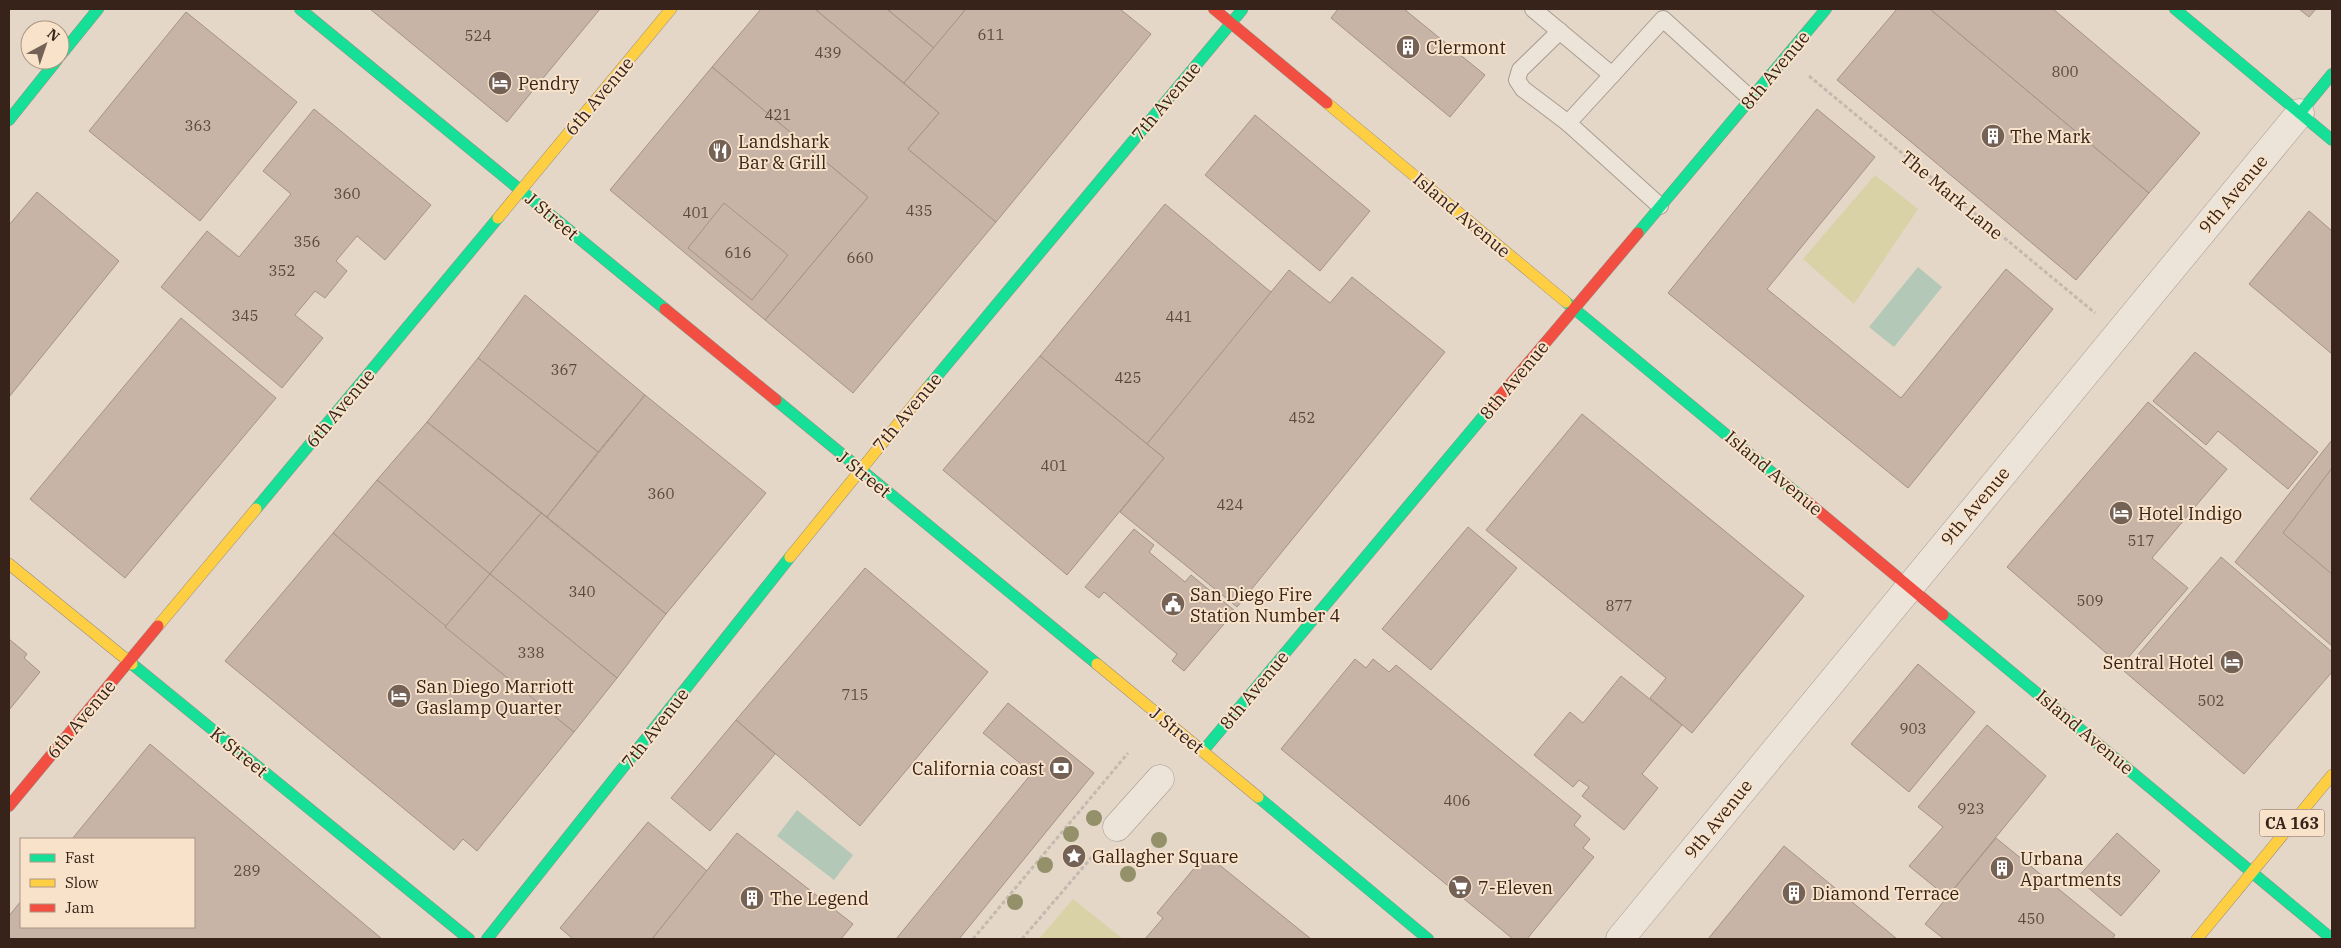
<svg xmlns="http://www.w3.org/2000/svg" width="2341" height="948" viewBox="0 0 2341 948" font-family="'IBM Plex Serif',serif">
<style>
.green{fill:#d9d2a7}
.water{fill:#b4c8b8}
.building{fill:#c8b4a7;stroke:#a49287}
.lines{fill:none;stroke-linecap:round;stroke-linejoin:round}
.lane-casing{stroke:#a89c91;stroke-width:18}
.street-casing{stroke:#a89c91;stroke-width:29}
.fast-casing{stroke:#988c81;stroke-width:12}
.slow-casing{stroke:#988c81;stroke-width:12}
.jam-casing{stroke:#988c81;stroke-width:12}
.path{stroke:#c4b9b0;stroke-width:3;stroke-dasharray:4 2.5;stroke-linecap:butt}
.lane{stroke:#ece3d9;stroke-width:16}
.street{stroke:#ece3d9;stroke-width:28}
.fast{stroke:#16e098;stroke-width:11}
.slow{stroke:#ffcf43;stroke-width:11}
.jam{stroke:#f24e42;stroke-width:11}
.tree{fill:#93906a}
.labels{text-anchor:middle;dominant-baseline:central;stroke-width:4;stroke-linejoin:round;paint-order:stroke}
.number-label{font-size:15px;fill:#5b473c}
.shield{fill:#f8e3ca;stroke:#715d4e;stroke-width:1}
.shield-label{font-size:16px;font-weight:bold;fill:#372319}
.poi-label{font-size:18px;fill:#372319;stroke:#f8e3ca;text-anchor:start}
.street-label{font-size:18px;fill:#372319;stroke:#f8e3ca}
</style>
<rect width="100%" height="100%" fill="#e4d7c7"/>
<g class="green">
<polygon points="1875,175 1918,209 1854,304 1803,259"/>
<polygon points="1073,899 1123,939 1039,939"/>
</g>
<g class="water">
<polygon points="1918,267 1942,287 1894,347 1869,327"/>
<polygon points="797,810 853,855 834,880 777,836"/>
</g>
<g class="building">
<polygon points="370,9 600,9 507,122"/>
<polygon points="761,9 815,9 939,113 908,149 996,222 853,393 765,320 868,197 712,67"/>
<polygon points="815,9 887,9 934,48 904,83"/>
<polygon points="887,9 966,9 934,48"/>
<polygon points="966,9 1120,9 1151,34 996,222 908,149 939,113 904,83"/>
<polygon points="1338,9 1404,9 1485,75 1450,117 1331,18"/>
<polygon points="1897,9 1930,9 2149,193 2076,280 1837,80"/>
<polygon points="1930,9 2053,9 2200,133 2149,193"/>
<polygon points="2299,9 2316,9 2309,17"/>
<polygon points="186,12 297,102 200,221 89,131"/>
<polygon points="712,67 868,197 765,320 610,190"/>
<polygon points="314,109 431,205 385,260 357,236 336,261 347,271 325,298 315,291 295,315 323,338 282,388 161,287 207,231 239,257 291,194 263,171"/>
<polygon points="1817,109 1875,157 1767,289 1901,398 2006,269 2053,309 1908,488 1668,293"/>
<polygon points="1255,115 1370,211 1320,271 1205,175"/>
<polygon points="37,192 119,261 9,397 9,225"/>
<polygon points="724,203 788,255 752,300 688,248"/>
<polygon points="1165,204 1272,293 1147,444 1040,356"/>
<polygon points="2309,211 2332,231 2332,354 2249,284"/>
<polygon points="1289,270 1330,303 1352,277 1445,352 1237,607 1120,512 1164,458 1147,444"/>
<polygon points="525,295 645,395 598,452 478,358"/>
<polygon points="181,318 276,398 125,578 30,499"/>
<polygon points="2195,352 2318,452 2288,489 2218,431 2206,445 2153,401"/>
<polygon points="1040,356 1164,458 1067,575 943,470"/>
<polygon points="478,358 598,452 547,517 427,422"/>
<polygon points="645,395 766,493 666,614 547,517"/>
<polygon points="2148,402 2227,469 2152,558 2188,588 2121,666 2007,567"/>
<polygon points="1582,414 1804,596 1692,733 1650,698 1666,678 1486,530"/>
<polygon points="427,422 541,513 490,574 377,480"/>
<polygon points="2332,440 2332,646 2235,562"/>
<polygon points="2332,468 2332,574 2283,533"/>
<polygon points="377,480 490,574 445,627 333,533"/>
<polygon points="541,513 666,614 617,678 490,574"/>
<polygon points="1468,527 1517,568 1431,670 1382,629"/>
<polygon points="1134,529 1154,545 1149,552 1185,582 1191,575 1235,611 1184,671 1172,661 1177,654 1104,592 1099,598 1085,587"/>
<polygon points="333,533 574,732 477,851 463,839 454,850 225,661"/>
<polygon points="2221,557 2332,652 2332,672 2244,774 2124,671"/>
<polygon points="865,568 988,672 860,826 736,720"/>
<polygon points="490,574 617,678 574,732 445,627"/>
<polygon points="9,639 27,654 24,658 40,672 9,710"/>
<polygon points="1355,659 1366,668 1373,659 1389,672 1396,665 1581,816 1574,825 1590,839 1583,848 1594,857 1527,939 1513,939 1281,749"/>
<polygon points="1918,664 1975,712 1909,792 1851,744"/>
<polygon points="1621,676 1682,725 1642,774 1658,788 1624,830 1582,796 1589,787 1579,780 1573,787 1534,755 1570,712 1583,723"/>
<polygon points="1008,703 1094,773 959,939 896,939 1032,773 983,733"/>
<polygon points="736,720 775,754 710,831 671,798"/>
<polygon points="1987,725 2046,776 1947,897 1909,866 1943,827 1918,807"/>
<polygon points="150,744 382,939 9,939 9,916 21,901 21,927 194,927 194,839 72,839"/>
<polygon points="648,822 707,871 652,939 573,939 560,928"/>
<polygon points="737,833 853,924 841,939 652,939"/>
<polygon points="2117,833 2160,871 2121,916 2077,878"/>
<polygon points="1996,838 2115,935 2112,939 1944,939 1925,924"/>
<polygon points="1784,846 1897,939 1708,939"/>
<polygon points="1206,854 1311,939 1145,939 1163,918 1157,913"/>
</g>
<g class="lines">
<g class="lane-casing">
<g id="lane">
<polyline points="1533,9 1612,75 1568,123 1660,206"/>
<polyline points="1560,31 1520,70 1517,80 1523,89 1568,123"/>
<polyline points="1612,75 1663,19 1750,98"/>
</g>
</g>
<g class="street-casing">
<g id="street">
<polyline points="1117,827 1160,779"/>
<polyline points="1620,939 2300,113"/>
</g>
</g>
<g class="fast-casing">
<g id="fast">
<polyline points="300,9 665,309"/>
<polyline points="2175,9 2332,140"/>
<polyline points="60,56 98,9"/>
<polyline points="2300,113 2332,74"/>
<polyline points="9,120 57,60"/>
<polyline points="1638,233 1826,9"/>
<polyline points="1566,302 1805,500"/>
<polyline points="928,387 1242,10"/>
<polyline points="776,400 1097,664"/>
<polyline points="256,509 498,218"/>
<polyline points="1943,615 2332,939"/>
<polyline points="132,664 469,939"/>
<polyline points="1203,751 1491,407"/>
<polyline points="1258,797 1428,939"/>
<polyline points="487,939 790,557"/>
</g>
</g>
<g class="slow-casing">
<g id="slow">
<polyline points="1327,103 1566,302"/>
<polyline points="498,218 671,9"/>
<polyline points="790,557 928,387"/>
<polyline points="9,564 132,664"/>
<polyline points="158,626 256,509"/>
<polyline points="1097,664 1258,797"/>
<polyline points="2197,939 2332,775"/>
</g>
</g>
<g class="jam-casing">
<g id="jam">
<polyline points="1214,9 1327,103"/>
<polyline points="665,309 776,400"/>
<polyline points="1491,407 1638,233"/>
<polyline points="1805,500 1943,615"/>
<polyline points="9,806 158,626"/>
</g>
</g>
<g class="path">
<polyline points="1809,76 2095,313"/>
<polyline points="973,939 1128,753"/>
<polyline points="1022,939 1097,851"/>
</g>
<use href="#lane" class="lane"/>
<use href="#street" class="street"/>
<use href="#fast" class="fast"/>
<use href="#slow" class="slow"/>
<use href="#jam" class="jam"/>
</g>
<g class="tree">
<circle cx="1094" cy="818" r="8"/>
<circle cx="1071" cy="834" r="8"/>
<circle cx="1159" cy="840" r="8"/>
<circle cx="1045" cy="865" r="8"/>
<circle cx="1128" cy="874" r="8"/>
<circle cx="1015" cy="902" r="8"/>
</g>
<defs>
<g id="building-disc" transform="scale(1.25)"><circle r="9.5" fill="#746256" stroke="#f8e3ca"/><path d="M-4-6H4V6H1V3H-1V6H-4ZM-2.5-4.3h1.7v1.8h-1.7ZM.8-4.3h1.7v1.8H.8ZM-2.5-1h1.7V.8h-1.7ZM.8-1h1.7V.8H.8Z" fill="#fff"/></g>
<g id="hotel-disc" transform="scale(1.25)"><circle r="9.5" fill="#746256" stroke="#f8e3ca"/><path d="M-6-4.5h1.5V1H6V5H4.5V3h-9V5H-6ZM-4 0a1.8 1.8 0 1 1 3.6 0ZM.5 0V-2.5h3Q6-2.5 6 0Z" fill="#fff"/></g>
<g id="restaurant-disc" transform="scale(1.25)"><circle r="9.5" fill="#746256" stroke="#f8e3ca"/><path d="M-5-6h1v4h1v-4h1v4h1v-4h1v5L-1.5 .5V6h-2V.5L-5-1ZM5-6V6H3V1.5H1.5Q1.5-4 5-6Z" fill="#fff"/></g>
<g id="civic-disc" transform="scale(1.25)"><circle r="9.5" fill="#746256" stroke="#f8e3ca"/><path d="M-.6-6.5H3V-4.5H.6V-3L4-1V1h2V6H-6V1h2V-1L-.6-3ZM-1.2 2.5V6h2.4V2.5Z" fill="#fff"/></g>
<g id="bank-disc" transform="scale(1.25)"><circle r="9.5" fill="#746256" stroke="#f8e3ca"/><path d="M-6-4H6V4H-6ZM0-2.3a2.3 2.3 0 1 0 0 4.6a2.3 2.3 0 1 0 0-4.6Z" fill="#fff"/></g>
<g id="sight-disc" transform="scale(1.25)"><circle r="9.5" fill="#746256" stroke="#f8e3ca"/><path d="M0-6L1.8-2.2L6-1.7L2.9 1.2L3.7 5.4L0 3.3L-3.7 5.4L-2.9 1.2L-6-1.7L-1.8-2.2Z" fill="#fff"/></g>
<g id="supermarket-disc" transform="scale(1.25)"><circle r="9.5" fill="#746256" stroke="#f8e3ca"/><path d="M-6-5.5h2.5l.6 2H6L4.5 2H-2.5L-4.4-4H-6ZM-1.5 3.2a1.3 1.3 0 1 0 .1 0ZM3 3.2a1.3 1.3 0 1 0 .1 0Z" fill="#fff"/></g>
</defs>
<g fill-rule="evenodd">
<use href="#building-disc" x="1408" y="47"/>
<use href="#hotel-disc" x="500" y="83"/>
<use href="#building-disc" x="1993" y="136"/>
<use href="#restaurant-disc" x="720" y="151"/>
<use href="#hotel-disc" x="2121" y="513"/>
<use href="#civic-disc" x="1173" y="604"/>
<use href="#hotel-disc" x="2232" y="662"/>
<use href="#hotel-disc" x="399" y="696"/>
<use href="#bank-disc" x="1061" y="768"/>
<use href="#sight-disc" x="1074" y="856"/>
<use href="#building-disc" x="2002" y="868"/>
<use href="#supermarket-disc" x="1460" y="887"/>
<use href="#building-disc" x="1794" y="893"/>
<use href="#building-disc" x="752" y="898"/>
</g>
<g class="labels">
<g class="number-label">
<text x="991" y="34">611</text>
<text x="478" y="35">524</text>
<text x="828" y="52">439</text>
<text x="2065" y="71">800</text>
<text x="778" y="114">421</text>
<text x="198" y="125">363</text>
<text x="347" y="193">360</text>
<text x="919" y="210">435</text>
<text x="696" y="212">401</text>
<text x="307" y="241">356</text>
<text x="738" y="252">616</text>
<text x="860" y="257">660</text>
<text x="282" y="270">352</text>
<text x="245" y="315">345</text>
<text x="1179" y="316">441</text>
<text x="564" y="369">367</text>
<text x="1128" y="377">425</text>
<text x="1302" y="417">452</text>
<text x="1054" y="465">401</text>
<text x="661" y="493">360</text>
<text x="1230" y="504">424</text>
<text x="2141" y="540">517</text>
<text x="582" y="591">340</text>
<text x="2090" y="600">509</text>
<text x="1619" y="605">877</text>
<text x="531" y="652">338</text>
<text x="855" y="694">715</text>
<text x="2211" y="700">502</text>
<text x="1913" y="728">903</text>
<text x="1457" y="800">406</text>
<text x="1971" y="808">923</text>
<text x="247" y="870">289</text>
<text x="2031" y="918">450</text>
</g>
<rect class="shield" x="2259.5" y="809.5" width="65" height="27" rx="4"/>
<g class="shield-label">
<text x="2292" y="823">CA 163</text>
</g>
<g class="poi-label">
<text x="1426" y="47">Clermont</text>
<text x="518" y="83">Pendry</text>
<text x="2010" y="136">The Mark</text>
<text x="738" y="141">Landshark<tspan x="738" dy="21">Bar &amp; Grill</tspan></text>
<text x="2138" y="513">Hotel Indigo</text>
<text x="1190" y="594">San Diego Fire<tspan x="1190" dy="21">Station Number 4</tspan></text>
<text x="2214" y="662" text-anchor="end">Sentral Hotel</text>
<text x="416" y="686">San Diego Marriott<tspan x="416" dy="21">Gaslamp Quarter</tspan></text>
<text x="1044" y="768" text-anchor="end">California coast</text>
<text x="1092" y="856">Gallagher Square</text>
<text x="2020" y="858">Urbana<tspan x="2020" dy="21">Apartments</tspan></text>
<text x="1478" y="887">7-Eleven</text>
<text x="1812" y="893">Diamond Terrace</text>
<text x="770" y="898">The Legend</text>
</g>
<g class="street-label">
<text transform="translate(1775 70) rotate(-50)">8th Avenue</text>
<text transform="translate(599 96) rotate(-50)">6th Avenue</text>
<text transform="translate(1166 101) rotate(-50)">7th Avenue</text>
<text transform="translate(2233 194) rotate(-50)">9th Avenue</text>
<text transform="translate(1952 195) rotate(40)">The Mark Lane</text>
<text transform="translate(1462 215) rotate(40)">Island Avenue</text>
<text transform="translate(552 216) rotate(40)">J Street</text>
<text transform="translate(1514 380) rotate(-50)">8th Avenue</text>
<text transform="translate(340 408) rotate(-50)">6th Avenue</text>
<text transform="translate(907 412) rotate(-50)">7th Avenue</text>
<text transform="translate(1774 473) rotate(40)">Island Avenue</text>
<text transform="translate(864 474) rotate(39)">J Street</text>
<text transform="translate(1975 506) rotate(-50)">9th Avenue</text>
<text transform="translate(1254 690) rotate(-50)">8th Avenue</text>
<text transform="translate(81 719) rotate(-50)">6th Avenue</text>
<text transform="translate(655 728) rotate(-52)">7th Avenue</text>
<text transform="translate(1177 730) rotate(39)">J Street</text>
<text transform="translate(2085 732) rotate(40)">Island Avenue</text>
<text transform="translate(239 752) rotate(39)">K Street</text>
<text transform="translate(1718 819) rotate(-51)">9th Avenue</text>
</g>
</g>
<rect width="2341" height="948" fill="none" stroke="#372319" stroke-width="20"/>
<rect x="20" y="838" width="175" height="90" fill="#f8e3ca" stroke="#ab9683"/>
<rect x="30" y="854" width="25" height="8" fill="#16e098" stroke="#ab9683"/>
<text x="65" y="863" font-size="15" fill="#372319">Fast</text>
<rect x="30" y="879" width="25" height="8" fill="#ffcf43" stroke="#ab9683"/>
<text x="65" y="888" font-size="15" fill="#372319">Slow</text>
<rect x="30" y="904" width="25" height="8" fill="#f24e42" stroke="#ab9683"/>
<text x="65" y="913" font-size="15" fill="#372319">Jam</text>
<g transform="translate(45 45) rotate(40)"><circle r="24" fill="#f8e3ca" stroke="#ab9683"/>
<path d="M0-4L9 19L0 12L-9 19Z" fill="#746256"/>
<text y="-8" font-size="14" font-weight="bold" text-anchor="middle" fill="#372319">N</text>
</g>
</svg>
